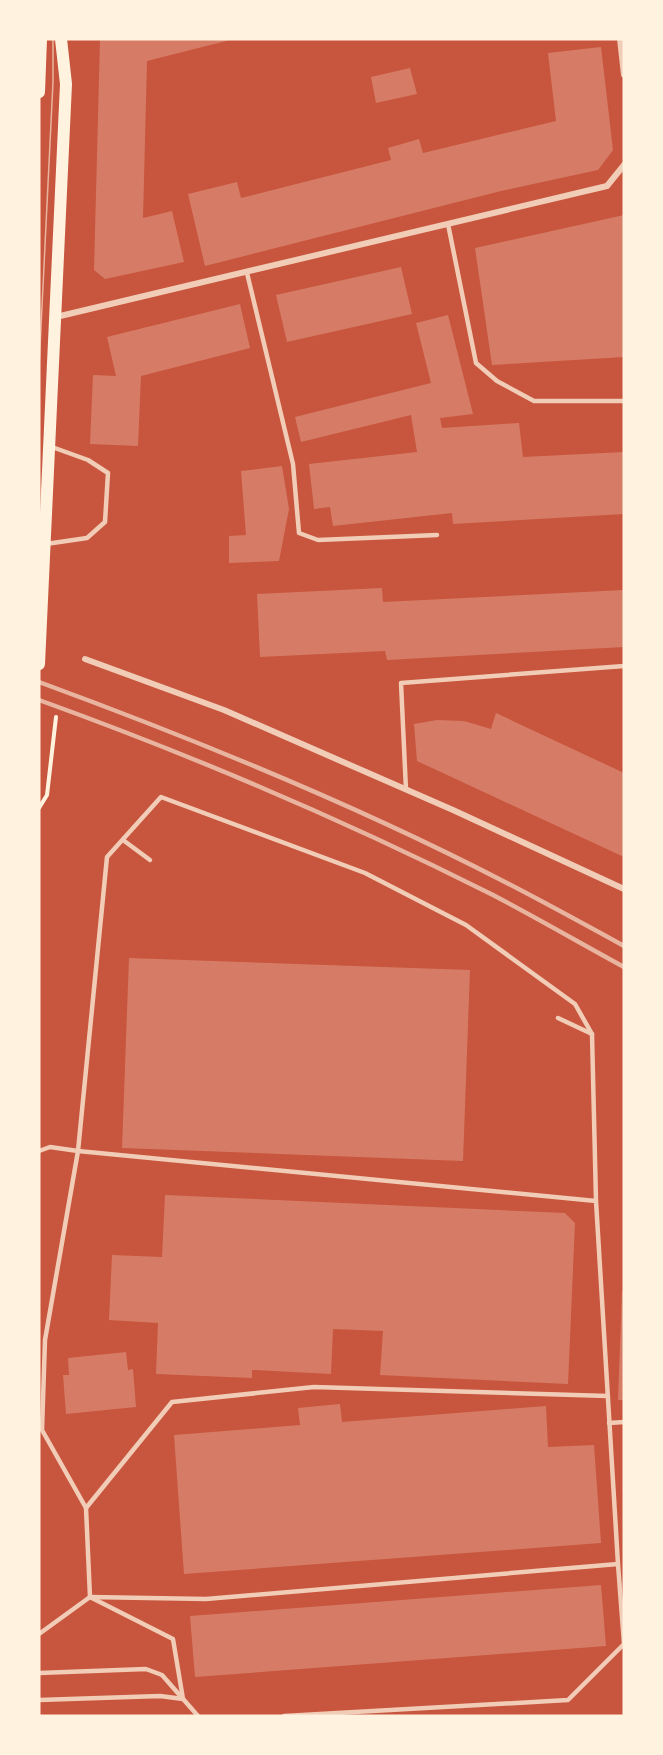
<svg xmlns="http://www.w3.org/2000/svg" width="663" height="1755" viewBox="0 0 663 1755" font-family="Merriweather,serif">
<style>
.building{fill:#d67c66}
.lines{fill:none;stroke-linecap:round;stroke-linejoin:round}
.path{stroke:#fff3e0;stroke-width:4}
.service{stroke:#f1ccb7;stroke-width:4.5}
.minor{stroke:#f1ccb7;stroke-width:6}
.secondary{stroke:#fff3e0;stroke-width:12}
.tram{stroke:#e9b49f;stroke-width:1.5}
.rail{stroke:#e9b49f;stroke-width:4.5}
</style>
<rect width="100%" height="100%" fill="#c8553d"/>
<g class="building">
<polygon points="100,39 230,40 147,61 143,218 172,211 184,262 105,279 94,270"/>
<polygon points="601,47 613,150 598,170 501,191 205,266 188,194 237,182 241,198 391,160 388,148 419,139 423,153 556,121 548,53"/>
<polygon points="410,68 417,94 376,103 371,77"/>
<polygon points="624,215 624,357 492,365 475,248"/>
<polygon points="401,267 412,314 287,342 276,295"/>
<polygon points="240,304 250,348 141,376 138,446 90,444 93,375 116,376 107,337"/>
<polygon points="448,315 473,414 440,418 442,428 519,423 523,457 624,452 624,514 453,524 452,513 333,526 330,507 314,509 309,464 417,452 411,415 301,442 295,417 431,383 416,323"/>
<polygon points="282,466 289,509 279,561 229,563 229,536 246,535 241,471"/>
<polygon points="382,588 383,602 624,590 624,647 387,660 385,651 260,657 257,594"/>
<polygon points="496,713 624,773 624,857 417,761 414,724 437,720 464,721 491,729"/>
<polygon points="129,958 470,970 463,1161 122,1148"/>
<polygon points="165,1195 565,1213 575,1223 568,1384 380,1375 383,1331 333,1329 331,1374 252,1370 252,1378 156,1374 158,1323 109,1320 112,1255 162,1257"/>
<polygon points="622,1291 624,1291 624,1400 618,1400"/>
<polygon points="126,1352 128,1370 133,1369 136,1407 66,1414 63,1375 69,1375 68,1358"/>
<polygon points="340,1404 342,1422 546,1406 548,1447 594,1445 601,1543 184,1574 174,1435 300,1425 298,1408"/>
<polygon points="601,1585 606,1646 195,1677 190,1616"/>
</g>
<g class="lines">
<polyline class="path" points="39,808 47,795 56,717"/>
<g class="service">
<polyline points="448,224 476,363 497,381 534,401 624,401"/>
<polyline points="247,273 293,464 299,533 318,540 437,535"/>
<polyline points="46,544 87,538 105,522 108,473 88,460 52,447"/>
<polyline points="406,790 401,683 624,666"/>
<polyline points="123,840 150,860"/>
<polyline points="558,1018 592,1034"/>
<polyline points="39,1151 50,1147 78,1151 107,857 161,797 365,873 466,925 575,1004 592,1034 596,1201"/>
<polyline points="609,1423 624,1422"/>
<polyline points="39,1634 90,1597 206,1599 618,1564 596,1201 78,1151 45,1340 42,1430 86,1508"/>
<polyline points="39,1673 146,1669 162,1675 198,1716"/>
<polyline points="183,1699 173,1639 90,1597 86,1508 172,1402 314,1387 608,1396"/>
<polyline points="39,1700 160,1696 183,1699"/>
<polyline points="284,1716 568,1700 624,1644 618,1564"/>
</g>
<g class="minor">
<polyline points="620,39 624,75"/>
<polyline points="56,317 607,186 624,165"/>
<polyline points="85,659 224,710 453,810 624,889"/>
</g>
<g class="secondary">
<polyline points="39,92 41,39"/>
<polyline points="39,664 66,84 61,39"/>
</g>
<polyline class="tram" points="39,368 53,82 53,39"/>
<g class="rail">
<path d="M 39,682 C 197,740 354,804 503,881 C 544,902 584,924 624,946"/>
<path d="M 39,700 C 194,756 346,821 493,895 C 537,918 580,943 624,967"/>
</g>
</g>
<rect width="663" height="1755" fill="none" stroke="#fff3e0" stroke-width="81"/>
</svg>
